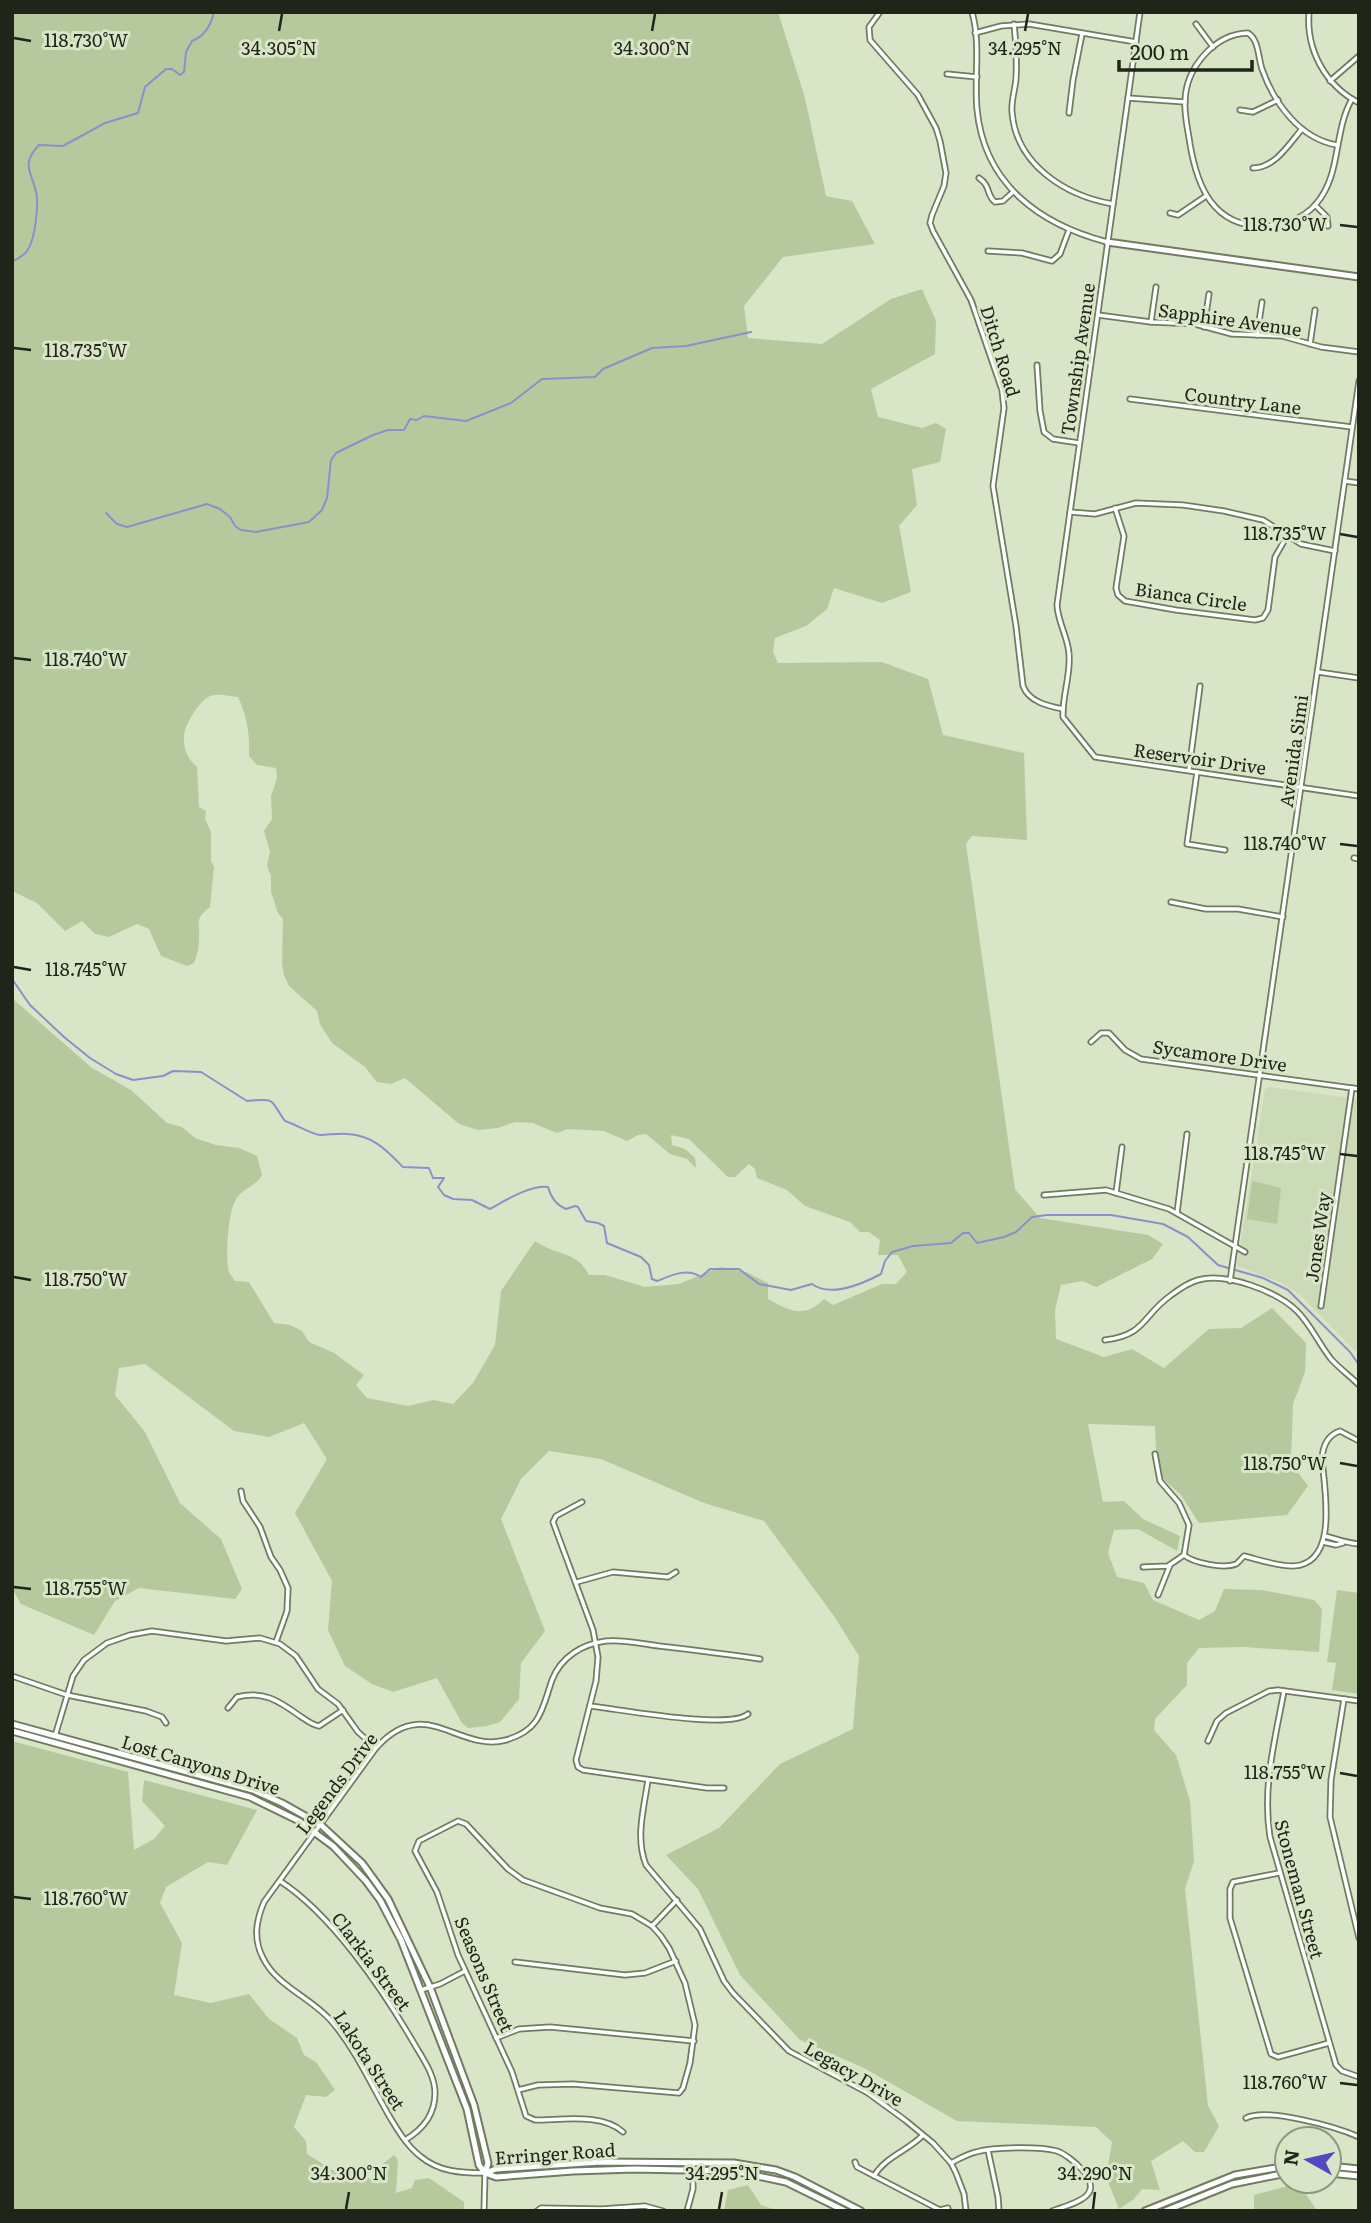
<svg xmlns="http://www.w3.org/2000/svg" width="1371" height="2223" viewBox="0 0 1371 2223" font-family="Literata,serif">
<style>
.built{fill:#ccdbb7}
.green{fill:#b6c99d}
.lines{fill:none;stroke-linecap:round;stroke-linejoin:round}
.stream{stroke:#8d8fcb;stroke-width:2}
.street-casing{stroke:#707c61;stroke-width:7}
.secondary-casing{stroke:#707c61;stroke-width:9}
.street{stroke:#fff;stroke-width:3.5}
.secondary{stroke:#fff;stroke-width:5}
.ticks{fill:none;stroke:#20251a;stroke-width:2.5}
.labels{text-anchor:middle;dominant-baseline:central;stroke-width:6;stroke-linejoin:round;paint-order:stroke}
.street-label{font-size:18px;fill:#20251a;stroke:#d8e5c7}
.ticks-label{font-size:18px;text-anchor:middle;fill:#20251a;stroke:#d8e5c7;stroke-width:6;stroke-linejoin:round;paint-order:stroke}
</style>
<rect width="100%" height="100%" fill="#d8e5c7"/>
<polygon class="built" points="1269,1087 1359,1099 1359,1333 1356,1352 1300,1295 1282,1283 1237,1266 1265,1089"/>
<g class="green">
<path d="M 12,12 L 778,12 L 805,98 L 826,196 L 852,201 L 875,244 L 783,257 L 744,306 L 748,338 L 822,344 L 891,299 L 922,289 L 936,321 L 935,354 L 871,389 L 878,417 L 922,428 L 936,423 L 946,429 L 940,462 L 912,469 L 917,505 L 899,526 L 911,592 L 882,603 L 834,588 L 827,609 L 806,626 L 775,638 L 773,652 L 778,663 L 882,662 L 928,679 L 943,735 L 1024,753 L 1027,840 L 972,836 L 966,844 L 1015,1189 L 1040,1218 L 1148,1235 L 1163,1244 L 1152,1259 L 1096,1287 L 1082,1281 L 1061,1285 L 1055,1311 L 1056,1339 L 1104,1357 L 1132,1349 L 1164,1368 L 1209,1329 L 1241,1328 L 1272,1308 L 1306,1343 L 1305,1372 L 1293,1404 L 1291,1463 L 1308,1486 L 1287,1515 L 1199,1523 L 1181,1495 L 1163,1479 L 1156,1450 L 1155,1426 L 1088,1424 L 1103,1502 L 1124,1501 L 1143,1519 L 1180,1536 L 1177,1551 L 1138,1529 L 1114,1530 L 1108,1553 L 1117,1577 L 1144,1583 L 1153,1600 L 1199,1620 L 1215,1611 L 1224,1589 L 1262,1590 L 1314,1600 L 1322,1609 L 1319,1652 L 1243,1647 L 1199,1648 L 1187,1663 L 1187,1685 L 1155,1719 L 1154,1730 L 1176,1755 L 1190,1801 L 1194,1861 L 1185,1889 L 1208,2106 L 1219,2126 L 1204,2152 L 1195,2152 L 1183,2141 L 1151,2161 L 1160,2190 L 1142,2189 L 1134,2199 L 1119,2209 L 1106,2177 L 1112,2142 L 1096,2127 L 957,2121 L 864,2068 L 800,2040 L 740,1975 L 698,1889 L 666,1855 L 719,1828 L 780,1764 L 853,1729 L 859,1656 L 834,1616 L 764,1521 L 704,1503 L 601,1459 L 549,1451 L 521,1479 L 501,1519 L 545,1631 L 521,1663 L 519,1699 L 500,1722 L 487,1726 L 468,1728 L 462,1723 L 437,1678 L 393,1692 L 372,1684 L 345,1666 L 328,1630 L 332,1581 L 295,1513 L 327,1459 L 304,1423 L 269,1437 L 234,1431 L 145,1364 L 119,1368 L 115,1395 L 145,1432 L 180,1503 L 221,1539 L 242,1589 L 235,1599 L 139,1588 L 115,1601 L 94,1635 L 21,1604 L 12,1588 L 12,998 L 92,1068 L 131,1090 L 167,1123 L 182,1127 L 195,1138 L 216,1145 L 239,1148 L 257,1156 L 262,1175 C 256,1187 241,1188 235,1201 C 228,1214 225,1258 229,1272 C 231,1276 233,1278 235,1281 L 249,1282 L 274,1323 L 290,1325 L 302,1331 L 309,1342 L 334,1353 L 364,1375 L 356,1385 L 367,1398 L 408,1406 L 433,1400 L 453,1404 L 473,1383 L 495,1345 L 501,1291 L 535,1241 C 556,1256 576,1250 589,1275 L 605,1275 L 645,1287 L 679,1284 L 720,1267 L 746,1272 L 768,1283 L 768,1299 C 789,1311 805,1319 824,1299 L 833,1305 L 882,1284 L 896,1284 L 907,1272 L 898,1255 L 878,1255 L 880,1240 L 869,1232 L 860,1232 L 850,1222 L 805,1206 L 787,1190 L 757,1178 L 755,1169 L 749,1164 L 735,1177 L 728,1177 L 689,1139 L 671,1135 L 672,1145 L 685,1149 L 695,1158 L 696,1168 L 687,1159 L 670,1154 L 646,1134 L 638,1135 L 627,1141 L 604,1131 L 567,1129 L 557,1133 L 533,1123 L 515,1122 L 498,1128 L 478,1130 L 459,1124 L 405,1078 L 391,1084 L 377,1082 L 365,1067 L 332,1043 L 320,1024 L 317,1011 L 289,986 L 284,975 L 282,964 L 283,919 L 278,913 L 271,892 L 271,876 L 267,866 L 270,852 L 264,831 L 272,819 L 271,796 L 277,778 L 276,768 L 257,765 L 249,756 C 250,735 247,716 238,697 C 229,696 219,693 210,696 C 199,701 184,725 184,737 C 183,749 188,759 197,767 L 199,807 L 206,811 L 205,819 L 211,832 L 211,861 L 214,867 L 210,907 C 194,919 200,922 199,939 C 199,947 197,956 194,963 L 187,966 L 161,956 L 149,929 L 137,924 L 109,937 L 95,934 L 82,921 L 65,931 L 37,903 L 12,891 Z"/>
<polygon points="1252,1181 1281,1188 1277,1224 1247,1219"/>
<polygon points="1337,1590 1359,1593 1359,1694 1332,1690 1336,1663 1327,1662"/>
<polygon points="12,1741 128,1772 134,1850 154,1839 165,1826 142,1801 144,1780 257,1810 227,1865 208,1862 166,1887 160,1903 182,1943 174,1995 211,2003 249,1994 269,2019 297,2038 304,2055 316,2062 335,2090 326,2097 306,2095 294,2127 306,2141 307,2154 350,2181 358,2172 379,2184 380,2166 394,2155 398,2160 396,2193 412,2188 415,2180 429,2178 464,2202 464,2211 12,2211"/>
<polygon points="1299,2183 1317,2211 1254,2211 1254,2195"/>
<polygon points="748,2185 761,2205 779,2211 724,2211 728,2190"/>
</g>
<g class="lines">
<g class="stream">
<path d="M 12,262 C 17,259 23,256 26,252 C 35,243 39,204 36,192 C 32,172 20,165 39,145 L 63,146 L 105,123 L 138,113 L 145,87 L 166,69 L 172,69 L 180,75 L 184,72 L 186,52 L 192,41 C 205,36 211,25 214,12"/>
<polyline points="106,513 117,524 127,527 207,504 220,509 230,517 235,526 241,530 256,532 309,522 322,510 327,498 331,460 336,453 373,435 388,430 404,430 410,419 417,420 424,416 466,421 511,403 542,379 595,377 603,369 652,348 686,346 751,332"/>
<path d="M 12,979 L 30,1005 L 64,1037 L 90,1058 L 116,1074 L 133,1080 L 163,1076 L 173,1071 L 201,1072 L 247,1101 C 277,1098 269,1099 285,1121 C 295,1124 311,1134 320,1135 C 329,1135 339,1133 348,1134 C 374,1136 386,1150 403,1167 L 429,1168 L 433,1178 L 444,1178 L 438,1187 L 444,1195 L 453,1199 L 472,1200 L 490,1209 C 506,1200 530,1185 548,1187 C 551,1198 556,1205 566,1209 L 575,1206 L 578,1207 L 586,1221 L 598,1223 L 604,1226 L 607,1243 L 641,1257 L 649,1265 L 652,1279 L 657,1281 C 670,1276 687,1267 701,1277 L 710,1269 L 739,1269 L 759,1284 L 791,1290 L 812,1284 C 831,1298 862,1284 881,1274 L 885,1261 L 892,1252 L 913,1246 L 951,1243 L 963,1233 L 969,1233 L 977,1243 L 1004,1237 L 1016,1232 L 1032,1217 L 1047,1215 L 1111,1215 L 1163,1224 L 1188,1237 L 1218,1265 L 1263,1278 L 1288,1290 L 1350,1352 L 1359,1365"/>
</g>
<g class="street-casing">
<g id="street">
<path d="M 880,12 L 869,27 L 870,40 L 918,95 L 936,128 L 940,141 L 946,173 L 944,186 L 932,215 L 930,223 L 933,231 L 971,300 L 1002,390 L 1004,408 L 993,486 L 1016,626 L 1023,686 C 1029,702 1048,706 1063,709"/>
<path d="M 972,12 C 981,44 974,76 977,109 C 984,184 1039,224 1107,242"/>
<path d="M 1140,12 L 1057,605 C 1058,623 1068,637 1069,654 C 1071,675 1062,696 1063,717 L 1095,757 L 1359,796"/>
<path d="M 1309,12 C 1306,50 1325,85 1359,103"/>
<path d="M 1014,24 C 1016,43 1017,61 1016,79 C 1015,90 1011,101 1012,112 C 1016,165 1066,196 1113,204"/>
<polyline points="1196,24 1213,47"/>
<polyline points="975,33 1001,26 1029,24 1136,42"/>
<polyline points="947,74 977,77"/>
<polyline points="1330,81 1359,56"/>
<polyline points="1128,98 1185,102"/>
<polyline points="1240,110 1253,112 1278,100"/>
<polyline points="1069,113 1073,80 1082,34"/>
<path d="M 1337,145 C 1300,139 1274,103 1262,69 C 1258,57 1259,40 1248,33 C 1214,34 1186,68 1185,101 C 1184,115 1188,130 1190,144 C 1197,186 1213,227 1264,226 C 1283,226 1303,219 1316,204 C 1342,174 1333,132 1352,99"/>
<path d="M 1253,168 C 1275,168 1289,144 1302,129"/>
<path d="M 979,178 C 991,186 986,195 995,202 L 1003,201 L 1013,192"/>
<polyline points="1315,205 1327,217 1328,226"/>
<polyline points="1170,213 1178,215 1206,196"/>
<polyline points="988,251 1022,253 1052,261 1060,254 1069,230"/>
<polyline points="1098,315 1151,322 1195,324 1232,334 1282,336 1321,347 1359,352"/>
<polyline points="1151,322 1156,287"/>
<polyline points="1204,327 1209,294"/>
<polyline points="1257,335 1262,302"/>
<polyline points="1310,344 1315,310"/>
<polyline points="1037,365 1040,411 1044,432 1053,439 1079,443"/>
<polyline points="1130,399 1352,427"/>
<polyline points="1345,481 1359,483"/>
<polyline points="1115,508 1124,536 1116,588 1118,595 1125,601 1176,610 1255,620 1263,618 1268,610 1275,557 1287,536"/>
<polyline points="1070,512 1095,514 1136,503 1183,505 1224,511 1263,520 1301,544 1335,551"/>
<polyline points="1318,672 1359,678"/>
<polyline points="1189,770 1200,686"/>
<polyline points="1197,772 1187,844 1225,850"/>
<polyline points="1354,858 1359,859"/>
<polyline points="1171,902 1206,909 1238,909 1283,917"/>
<polyline points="1091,1042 1101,1033 1109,1033 1125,1050 1141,1059 1359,1089"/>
<polyline points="1116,1193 1122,1147"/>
<polyline points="1044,1195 1106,1190 1169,1209 1245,1252"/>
<polyline points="1177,1213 1187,1134"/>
<polyline points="1230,1281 1359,381"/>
<polyline points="1321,1306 1352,1088"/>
<path d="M 1105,1340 C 1146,1335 1143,1315 1170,1296 C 1178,1290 1187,1283 1198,1280 C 1226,1272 1276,1291 1297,1311 C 1311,1325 1319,1344 1331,1359 C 1339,1368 1350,1376 1359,1385"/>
<polyline points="1155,1454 1160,1481 1179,1503 1189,1525 1184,1555"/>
<polyline points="241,1491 243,1501 260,1527 271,1557 280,1570 288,1588 287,1611 276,1642"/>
<polyline points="582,1502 556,1516 553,1522 593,1630 598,1657 596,1681 576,1760 578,1767 583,1770 707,1788 724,1788"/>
<path d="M 1325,1536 C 1337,1539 1346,1543 1359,1544"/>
<polyline points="1323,1542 1336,1545 1343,1543"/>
<path d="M 1143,1567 L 1168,1566 L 1184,1555 C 1193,1563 1224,1569 1236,1564 C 1238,1563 1242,1558 1244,1556 C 1260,1560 1277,1566 1293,1566 C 1340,1564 1324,1488 1322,1458 C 1323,1446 1328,1435 1340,1431 L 1359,1441"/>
<polyline points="577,1582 613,1572 668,1577 676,1572"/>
<polyline points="1158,1595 1170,1565"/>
<polyline points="12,1676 67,1695 146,1711 162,1717 166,1723"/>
<path d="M 1284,1691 C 1275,1740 1262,1787 1270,1837 L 1336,2065 L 1342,2071 L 1359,2077"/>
<polyline points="1344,1699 1331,1780 1330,1817 1359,1938"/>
<path d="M 590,1706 C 619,1709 729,1730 748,1714"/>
<path d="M 228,1708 L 237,1697 C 263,1690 279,1701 300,1716 C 306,1720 312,1725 319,1726 L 343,1710"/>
<polyline points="55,1736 73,1676 84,1660 107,1643 130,1635 152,1631 226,1641 260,1638 280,1644 296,1656 318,1689 338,1704 358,1732 376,1748"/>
<polyline points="1208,1741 1217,1721 1226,1713 1269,1691 1278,1690 1359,1701"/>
<path d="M 648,1780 C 644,1808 635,1838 646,1865 L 700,1929 L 724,1981 L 733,1993 L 789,2051 L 868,2093 L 905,2120 L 933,2143 L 951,2163 L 956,2173 L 964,2194 L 966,2211"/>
<polyline points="1279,1873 1233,1882 1230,1889 1230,1918 1271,2054 1278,2057 1329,2043"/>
<path d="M 280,1881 C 331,1914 381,1987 412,2040 C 421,2056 435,2074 435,2093 C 435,2115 422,2130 405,2140"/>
<polyline points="652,1926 677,1900"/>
<polyline points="515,1962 625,1975 645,1973 676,1961"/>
<polyline points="421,1990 440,1984 465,1971"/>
<polyline points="496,2038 519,2029 550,2027 694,2041"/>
<path d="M 518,2090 L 538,2085 L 573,2084 L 679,2093 L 683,2088 L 690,2063 L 695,2025 L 685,1983 L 669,1948 L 661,1936 L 652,1926 L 632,1914 L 600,1908 L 523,1880 L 508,1869 L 466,1824 L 458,1821 L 419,1841 L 415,1851 L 437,1892 L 458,1955 L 512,2072 L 526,2116 L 535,2120 C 562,2120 602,2113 623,2132"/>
<path d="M 1246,2118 C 1266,2107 1337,2127 1359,2137"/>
<polyline points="988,2150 998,2197 999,2211"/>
<polyline points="855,2162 857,2167 940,2210 948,2208"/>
<path d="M 951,2163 C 959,2159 967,2154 976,2152 C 994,2147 1039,2146 1057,2151 C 1069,2155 1101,2181 1087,2195 C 1080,2203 1062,2207 1052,2211"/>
<path d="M 874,2176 C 886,2156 908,2151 923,2135"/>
<path d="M 484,2211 L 485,2173 C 461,2173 439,2172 420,2156 C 406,2145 397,2129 388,2114 C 371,2084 355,2049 333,2023 C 313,1998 277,1987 263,1958 C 253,1939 256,1921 264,1902 L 376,1748 C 425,1693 458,1753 506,1740 C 541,1730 542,1709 552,1680 C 561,1657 582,1644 606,1641 C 623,1639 642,1644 659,1646 C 693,1650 726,1654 760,1659"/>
<polyline points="537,2211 541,2208 601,2209 645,2206 663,2211"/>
<polyline points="687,2211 693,2189 693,2163"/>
</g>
</g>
<g class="secondary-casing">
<g id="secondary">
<polyline points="1107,242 1359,277"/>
<polyline points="12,1724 253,1790 282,1803 321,1825 362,1863 388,1899 430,1987 474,2105 488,2163 485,2173"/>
<polyline points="12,1731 250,1797 299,1821 333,1846 366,1881 380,1900 401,1940 467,2109 479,2165 485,2173"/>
<polyline points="1329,2166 1359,2169"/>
<polyline points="485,2173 496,2169 600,2162 734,2163 776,2170 795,2177 861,2211"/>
<polyline points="485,2173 496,2177 573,2171 634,2169 734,2171 786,2182 845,2211"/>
<polyline points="1329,2173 1359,2176"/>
<polyline points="1145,2211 1235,2175 1287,2166"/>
<polyline points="1165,2211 1232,2184 1287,2173"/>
</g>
</g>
<use href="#street" class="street"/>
<use href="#secondary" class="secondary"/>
</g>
<path class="ticks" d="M 279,31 L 282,14M 652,31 L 655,14M 1025,31 L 1028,14M 14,38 L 31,41M 1340,225 L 1357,227M 14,348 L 31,350M 1340,534 L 1357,537M 14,658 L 31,660M 1340,844 L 1357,846M 14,967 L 31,970M 1340,1154 L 1357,1156M 14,1277 L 31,1280M 1340,1463 L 1357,1466M 14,1587 L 31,1589M 1340,1773 L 1357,1776M 14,1897 L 31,1899M 1340,2083 L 1357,2085M 346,2209 L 349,2192M 719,2209 L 722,2192M 1093,2209 L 1095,2192"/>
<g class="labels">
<g class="street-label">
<text transform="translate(1230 319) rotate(8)">Sapphire Avenue</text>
<text transform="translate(1001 351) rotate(73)">Ditch Road</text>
<text transform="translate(1077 359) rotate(-82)">Township Avenue</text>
<text transform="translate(1243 400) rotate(7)">Country Lane</text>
<text transform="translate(1191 596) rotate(8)">Bianca Circle</text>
<text transform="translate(1293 751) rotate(-82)">Avenida Simi</text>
<text transform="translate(1200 758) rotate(8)">Reservoir Drive</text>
<text transform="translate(1220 1055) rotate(8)">Sycamore Drive</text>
<text transform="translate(1317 1237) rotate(-82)">Jones Way</text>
<text transform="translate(201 1764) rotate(17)">Lost Canyons Drive</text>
<text transform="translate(336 1783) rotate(-53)">Legends Drive</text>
<text transform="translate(1300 1889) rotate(75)">Stoneman Street</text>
<text transform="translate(372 1961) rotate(53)">Clarkia Street</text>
<text transform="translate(485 1974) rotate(67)">Seasons Street</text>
<text transform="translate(370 2060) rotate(57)">Lakota Street</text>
<text transform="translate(854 2073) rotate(30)">Legacy Drive</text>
<text transform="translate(555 2153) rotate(-4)">Erringer Road</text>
</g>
</g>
<g class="ticks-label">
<text x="86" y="47">118.730°W</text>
<text x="279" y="55">34.305°N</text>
<text x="652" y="55">34.300°N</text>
<text x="1025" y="55">34.295°N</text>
<text x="1285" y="231">118.730°W</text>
<text x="86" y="357">118.735°W</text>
<text x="1285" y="540">118.735°W</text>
<text x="86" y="666">118.740°W</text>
<text x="1285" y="850">118.740°W</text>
<text x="86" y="976">118.745°W</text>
<text x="1285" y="1160">118.745°W</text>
<text x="86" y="1286">118.750°W</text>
<text x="1285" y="1470">118.750°W</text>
<text x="86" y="1595">118.755°W</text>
<text x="1285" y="1779">118.755°W</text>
<text x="86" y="1905">118.760°W</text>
<text x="1285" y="2089">118.760°W</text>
<text x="349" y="2180">34.300°N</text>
<text x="722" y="2180">34.295°N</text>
<text x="1095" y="2180">34.290°N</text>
</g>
<rect width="1371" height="2223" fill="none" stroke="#20251a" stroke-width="28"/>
<g transform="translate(1308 2160) rotate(278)"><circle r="33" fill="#d8e5c7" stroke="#8e9882" stroke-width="2"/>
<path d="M0-5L12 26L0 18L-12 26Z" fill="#5548c0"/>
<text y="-10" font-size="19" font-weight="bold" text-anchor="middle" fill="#20251a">N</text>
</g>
<path d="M1119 60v10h133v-10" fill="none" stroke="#20251a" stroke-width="3.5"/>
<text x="1130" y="60" font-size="21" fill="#20251a" stroke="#d8e5c7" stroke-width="5" paint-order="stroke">200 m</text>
</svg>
